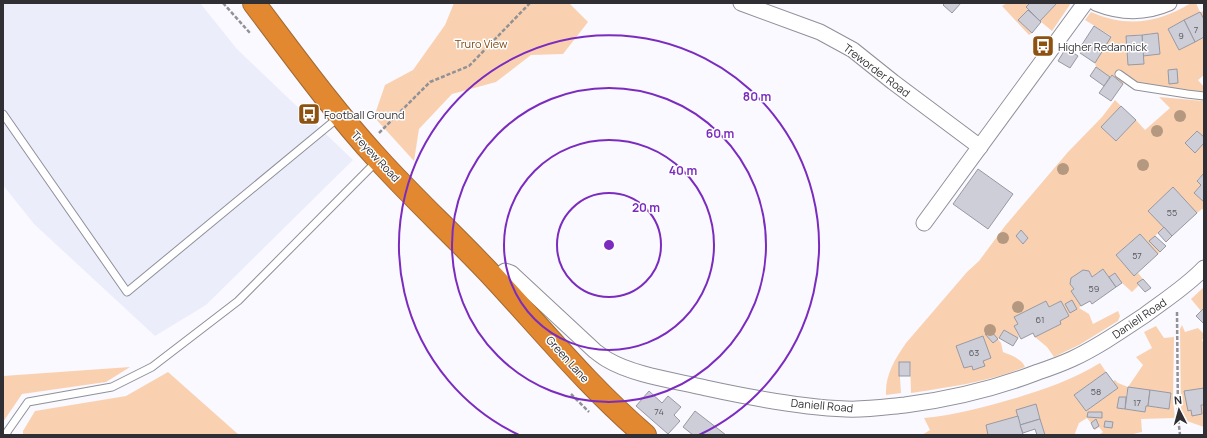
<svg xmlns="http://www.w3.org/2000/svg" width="1207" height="438" viewBox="0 0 1207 438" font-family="Manrope,sans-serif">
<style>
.built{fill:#ecedfb}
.green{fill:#fad1b0;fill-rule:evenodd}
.building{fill:#ceced8;stroke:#9798a1}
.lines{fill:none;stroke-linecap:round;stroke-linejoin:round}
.lane-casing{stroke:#8f9099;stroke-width:9}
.street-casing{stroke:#8f9099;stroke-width:17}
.highway-casing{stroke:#a36931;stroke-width:24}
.path{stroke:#919196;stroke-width:2.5;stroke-dasharray:4 2;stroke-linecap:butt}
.lane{stroke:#fff;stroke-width:7}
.street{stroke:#fff;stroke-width:15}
.highway{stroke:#e18830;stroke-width:22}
.tree{fill:#b4987f}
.ring{fill:none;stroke:#7b2cbf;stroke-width:2}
.labels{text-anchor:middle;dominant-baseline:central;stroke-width:3;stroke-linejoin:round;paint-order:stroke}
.number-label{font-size:9px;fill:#58585d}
.park-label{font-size:11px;fill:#7c4916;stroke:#fff}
.poi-label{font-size:11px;fill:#303034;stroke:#fff;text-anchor:start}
.street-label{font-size:11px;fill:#303034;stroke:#fff}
.centre{fill:#7b2cbf;stroke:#fff;stroke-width:2}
.ring-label{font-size:12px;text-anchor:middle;font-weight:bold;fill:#7b2cbf;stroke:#fff;stroke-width:3;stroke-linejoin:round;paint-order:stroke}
</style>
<rect width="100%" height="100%" fill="#f9f9ff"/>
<polygon class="built" points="3,3 200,3 237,49 353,160 206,305 155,336 34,224 3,185"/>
<g class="green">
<polygon points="454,3 569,3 588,22 563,54 531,55 496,82 452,94 419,129 414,161 374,117 385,85 413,70 445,25"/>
<polygon points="1007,3 1030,3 1026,7 1028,10 1018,20 1032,33 1029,35 1002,6"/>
<polygon points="1057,3 1071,3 1052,31 1040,21"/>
<path d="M 1191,3 L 1196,3 L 1200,12 L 1204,11 L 1204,19 L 1200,12 L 1168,29 L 1179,50 L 1204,37 L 1204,75 L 1198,80 L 1204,87 L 1204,91 L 1199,92 L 1178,89 L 1145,84 L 1135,82 L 1128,77 L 1123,84 L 1112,75 L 1110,77 L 1096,67 L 1095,63 L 1111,36 L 1085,20 L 1091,12 C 1127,28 1158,23 1191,3 ZM 1158,33 L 1160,54 L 1143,56 L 1128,64 L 1126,36 Z"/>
<path d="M 1159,97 L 1204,101 L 1204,137 L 1197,131 L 1185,143 L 1195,152 L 1204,143 L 1204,173 L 1197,180 L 1201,185 L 1194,193 L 1204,202 L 1204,210 L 1202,209 L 1197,213 L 1173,188 L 1148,211 L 1164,227 L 1150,241 L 1160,252 L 1158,254 L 1140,234 L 1116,255 L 1134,276 L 1138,273 L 1143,279 L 1137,283 L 1139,285 L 1132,292 L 1122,283 L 1115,273 L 1109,277 L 1103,269 L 1092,277 L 1089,271 L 1070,284 L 1074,289 L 1071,291 L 1081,306 L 1079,308 L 1089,314 L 1093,324 L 1118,311 L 1120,316 L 1118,321 L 1079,345 L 1054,357 L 1047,347 L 1035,337 L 1061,324 L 1060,321 L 1069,316 L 1061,301 L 1049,307 L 1046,301 L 1015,317 L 1018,324 L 1014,326 L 1019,337 L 1018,338 L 1004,330 L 998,339 L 1001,343 L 1003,352 C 1011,355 1022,359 1025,367 C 988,382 950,387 911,393 L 910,362 L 899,362 L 901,393 L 886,395 C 885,375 895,359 906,343 L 967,272 L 979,261 L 1005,226 L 1068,152 L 1102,117 L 1115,100 L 1121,106 L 1101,127 L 1116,141 L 1136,120 L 1145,130 L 1170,108 ZM 983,336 L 991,358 L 983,361 L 984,366 L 974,370 L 972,366 L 964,368 L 956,346 Z"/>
<polygon points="1204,287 1204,308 1201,311 1191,299"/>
<polygon points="1182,325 1185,332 1198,328 1204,334 1204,337 1202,340 1204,344 1204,388 1184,391 1188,410 1191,410 1192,416 1202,414 1201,405 1204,405 1204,427 1181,419 1180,329"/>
<path d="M 1156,326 L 1164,338 L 1174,337 L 1173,400 L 1175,418 L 1141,419 L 1142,432 L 1129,435 L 1099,435 L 1103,432 L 1099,427 L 1095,430 L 1094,429 L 1099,425 L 1096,420 L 1091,423 L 1087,418 L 1079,423 L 1075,433 L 1076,435 L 1045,435 L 1036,405 L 1018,416 L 986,425 L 988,435 L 922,435 L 930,430 L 924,418 C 955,415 985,407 1016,398 C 1045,389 1074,379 1100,363 L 1106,372 L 1074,395 L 1086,411 L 1118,388 L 1113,381 L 1115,380 L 1118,383 L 1128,387 L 1143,365 L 1136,357 L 1152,348 L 1144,332 ZM 1128,387 L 1171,393 L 1169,409 L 1146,406 L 1145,412 L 1117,408 L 1119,397 L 1126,397 Z"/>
<polygon points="130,367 106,382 22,394 3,422 3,376"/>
<polygon points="168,372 239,435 23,435 23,431 35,411 126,396"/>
</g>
<g class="building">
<polygon points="945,3 961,3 952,13 943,5"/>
<polygon points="1030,3 1057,3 1040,21 1026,7"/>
<polygon points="1028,10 1041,22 1032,33 1018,20"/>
<polygon points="1200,12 1204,19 1204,37 1195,42 1184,20"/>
<polygon points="1184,20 1195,42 1179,50 1168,29"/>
<polygon points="1094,26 1111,37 1095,63 1080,53 1084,47 1081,46"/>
<polygon points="1158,33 1160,54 1143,56 1142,35"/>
<polygon points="1142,35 1144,64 1128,65 1126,36"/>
<polygon points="1066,48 1078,56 1070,68 1058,61"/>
<polygon points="1096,67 1110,77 1104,86 1090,76"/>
<polygon points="1177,69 1178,83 1169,84 1168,70"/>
<polygon points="1112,75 1123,84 1111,101 1099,93"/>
<polygon points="1121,106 1136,120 1116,141 1101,127"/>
<polygon points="1197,131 1204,137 1204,143 1195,153 1185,143"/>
<polygon points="978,169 1013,194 988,229 953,204"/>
<polygon points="1204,173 1204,202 1194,193 1201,185 1197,181"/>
<polygon points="1173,187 1197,213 1172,236 1148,211"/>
<polygon points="1164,227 1172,236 1166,242 1158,233"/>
<polygon points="1021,230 1028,238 1023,244 1016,236"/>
<polygon points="1140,234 1158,254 1134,276 1116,255"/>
<polygon points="1155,236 1166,246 1160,252 1149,241"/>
<polygon points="1103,269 1116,287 1092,304 1090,301 1081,306 1071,291 1074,289 1070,284 1071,278 1083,270 1089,271 1092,277"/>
<polygon points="1115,273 1122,283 1116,287 1109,277"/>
<polygon points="1143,279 1151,288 1145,292 1137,283"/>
<polygon points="1072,300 1077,309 1070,313 1065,304"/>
<polygon points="1046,301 1049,307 1061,301 1069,316 1060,321 1061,324 1035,337 1033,333 1021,339 1014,326 1018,324 1014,317"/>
<polygon points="1204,308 1204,324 1196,316"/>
<polygon points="990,330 998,339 993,343 985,334"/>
<polygon points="1004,330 1018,338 1013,346 999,338"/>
<polygon points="983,336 991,358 983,361 985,366 973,370 972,366 964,368 956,346"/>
<rect x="899" y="362" width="11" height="14"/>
<polygon points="1106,372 1118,388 1086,411 1074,395"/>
<polygon points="1128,387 1150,390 1148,406 1146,406 1145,412 1125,409"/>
<polygon points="1204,388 1204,405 1201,405 1202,414 1192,416 1191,410 1188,411 1184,391"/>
<polygon points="1150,390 1171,393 1169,409 1148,406"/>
<polygon points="649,391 662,403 668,396 681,407 674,415 680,421 668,434 636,406"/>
<polygon points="1119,397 1126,397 1125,409 1117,408"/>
<polygon points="1036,404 1040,419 1020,425 1016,410"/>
<polygon points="695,411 726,435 693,435 683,427"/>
<polygon points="1088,412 1102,412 1102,418 1087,417"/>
<polygon points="1018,416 1023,435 988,435 986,425"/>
<polygon points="1040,419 1045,435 1037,435 1035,429 1023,433 1020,425"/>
<polygon points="1096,419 1099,426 1094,429 1091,423"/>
<polygon points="1105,421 1113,422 1112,428 1104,427"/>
</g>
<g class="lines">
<g class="lane-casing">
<g id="lane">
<polyline points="1119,74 1136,86 1187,94 1204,96"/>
<polyline points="3,114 127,292 339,117"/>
<polyline points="7,435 7,432 28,402 112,387 152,367 238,301 377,161"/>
</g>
</g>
<g class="street-casing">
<g id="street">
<polyline points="741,3 820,32 853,50 893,82 980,147"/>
<path d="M 1096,3 C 1121,13 1144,14 1169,3"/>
<polyline points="924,223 1085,3"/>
<path d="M 495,279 L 505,271 L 511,273 L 595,351 C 599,354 604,358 608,360 C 633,375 677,381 706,388 C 752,398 799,407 846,409 C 865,410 885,407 905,405 C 952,399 994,389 1038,372 C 1050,368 1061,364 1072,359 C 1098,347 1121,331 1145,315 C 1165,300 1187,286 1204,268"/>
</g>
</g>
<g class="highway-casing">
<path id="highway" d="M 254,3 C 294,56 333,110 378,159 C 416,201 458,239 496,280 C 545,333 590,388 645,435"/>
</g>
<g class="path">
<polyline points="223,3 250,33"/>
<polyline points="379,133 430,82 469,66 530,3"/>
<polyline points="1177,312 1178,417 1180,435"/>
<polyline points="571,394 589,412"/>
</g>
<use href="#lane" class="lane"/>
<use href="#street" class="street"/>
<use href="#highway" class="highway"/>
</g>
<g class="tree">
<circle cx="1180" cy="116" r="6"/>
<circle cx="1157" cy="131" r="6"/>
<circle cx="1143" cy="165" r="6"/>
<circle cx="1063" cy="169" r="6"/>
<circle cx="1003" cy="238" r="6"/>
<circle cx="1018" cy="307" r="6"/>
<circle cx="990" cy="330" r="6"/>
</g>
<g class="ring">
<circle cx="609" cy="245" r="52"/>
<circle cx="609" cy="245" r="105"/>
<circle cx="609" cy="245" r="157"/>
<path d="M519 435A210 210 0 1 1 699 435"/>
</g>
<defs>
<g id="bus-square" transform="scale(1.15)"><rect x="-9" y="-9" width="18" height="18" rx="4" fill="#8d5112" stroke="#fff"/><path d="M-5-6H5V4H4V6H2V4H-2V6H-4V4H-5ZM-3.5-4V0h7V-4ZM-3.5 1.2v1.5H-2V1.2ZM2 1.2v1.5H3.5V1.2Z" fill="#fff"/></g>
</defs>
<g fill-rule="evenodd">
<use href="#bus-square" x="1043" y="46"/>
<use href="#bus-square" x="309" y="114"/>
</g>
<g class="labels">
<g class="number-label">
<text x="1196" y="29">7</text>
<text x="1181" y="35">9</text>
<text x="1172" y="212">55</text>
<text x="1137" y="255">57</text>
<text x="1094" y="288">59</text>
<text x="1040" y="319">61</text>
<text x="974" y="352">63</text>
<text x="1096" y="391">58</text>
<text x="1137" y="402">17</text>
<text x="659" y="411">74</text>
</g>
<g class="park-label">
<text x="481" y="43">Truro View</text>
</g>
<g class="poi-label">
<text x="1058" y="46">Higher Redannick</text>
<text x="324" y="114">Football Ground</text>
</g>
<g class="street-label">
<text transform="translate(877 70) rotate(37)">Treworder Road</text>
<text transform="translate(376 156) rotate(47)">Treyew Road</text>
<text transform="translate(1139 318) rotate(-34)">Daniell Road</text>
<text transform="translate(568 359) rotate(48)">Green Lane</text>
<text transform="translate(822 405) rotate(5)">Daniell Road</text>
</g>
</g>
<circle cx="609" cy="245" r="6" class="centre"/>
<g class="ring-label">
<text x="757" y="101">80 m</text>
<text x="720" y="138">60 m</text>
<text x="683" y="175">40 m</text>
<text x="646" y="212">20 m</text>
</g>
<rect width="1207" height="438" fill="none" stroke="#303034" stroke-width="8"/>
<g transform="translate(1179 410) rotate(354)" stroke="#ffffff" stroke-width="3" paint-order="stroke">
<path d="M0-3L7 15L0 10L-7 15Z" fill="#303034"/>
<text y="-6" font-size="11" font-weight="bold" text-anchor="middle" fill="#303034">N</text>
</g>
</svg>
